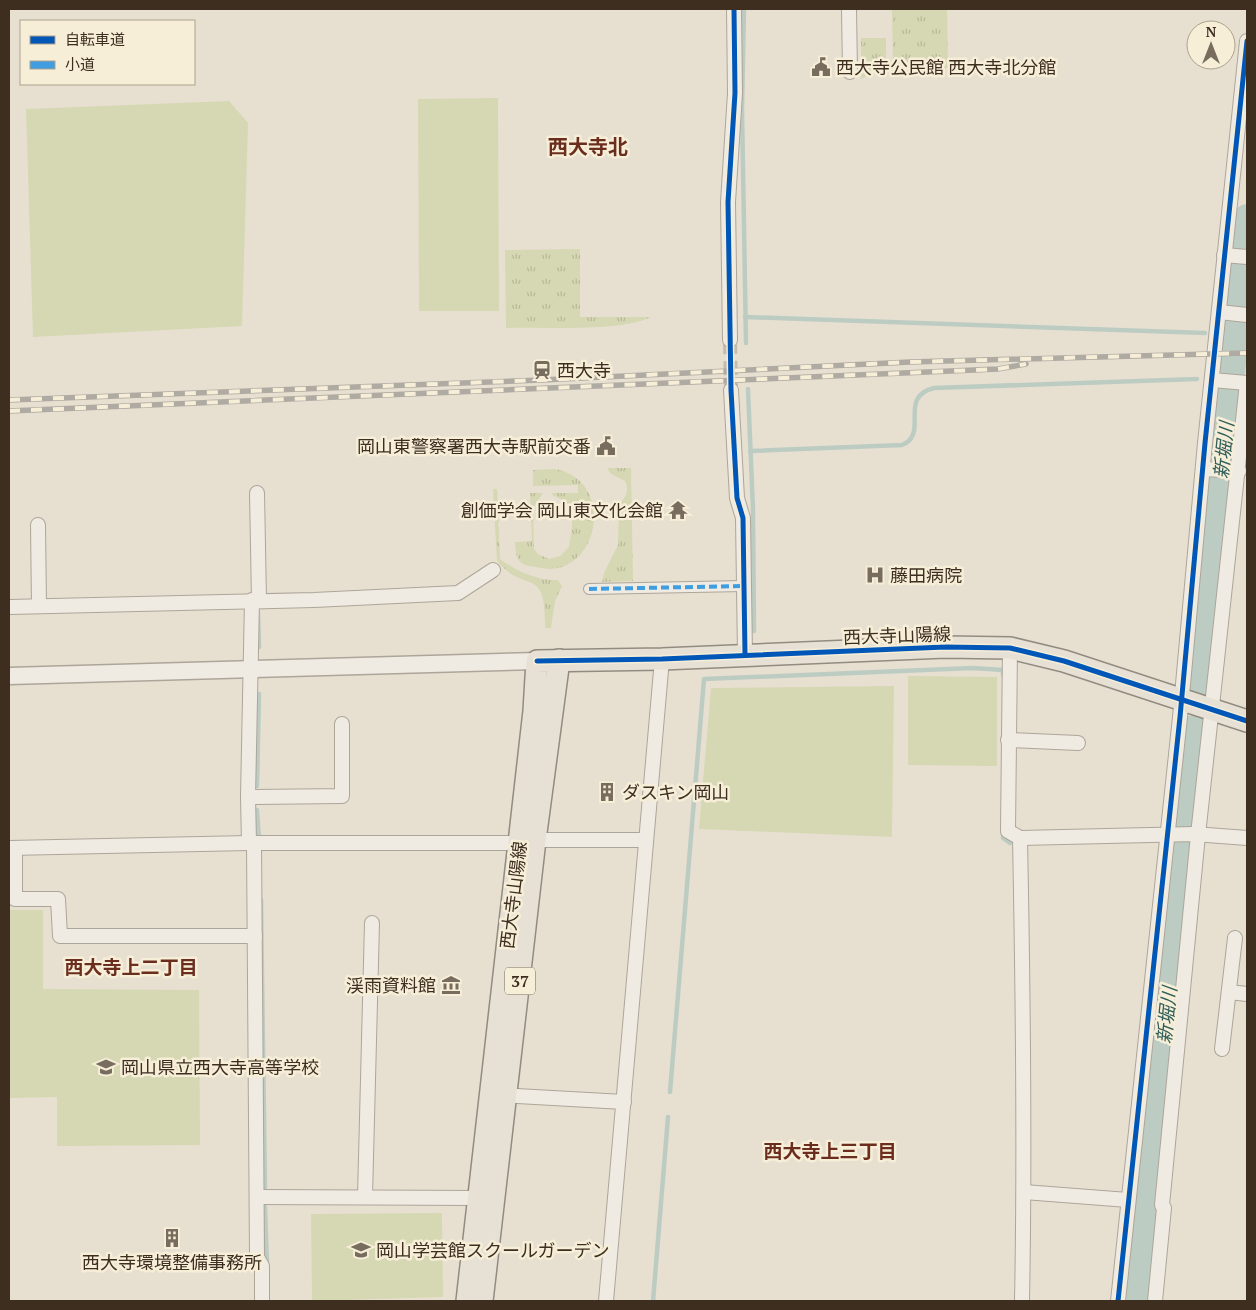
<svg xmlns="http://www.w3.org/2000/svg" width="1256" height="1310" viewBox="0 0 1256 1310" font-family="'PT Serif','Noto Sans JP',serif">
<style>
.grass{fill:url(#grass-tufts)}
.garden{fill:#d6d7b3}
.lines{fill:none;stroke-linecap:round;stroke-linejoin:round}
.stream{stroke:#bcccc2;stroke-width:4.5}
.river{stroke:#bcccc2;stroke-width:28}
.minor-tunnel{stroke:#c5bcae;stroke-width:14;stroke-dasharray:14 7;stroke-linecap:butt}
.pedestrian-casing{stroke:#ada599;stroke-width:12}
.minor-casing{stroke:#ada599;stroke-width:16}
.tertiary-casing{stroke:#ada599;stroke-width:19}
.primary-casing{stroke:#928b80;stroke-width:24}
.pedestrian{stroke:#efebe3;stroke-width:10}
.minor{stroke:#efebe3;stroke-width:14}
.tertiary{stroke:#efebe3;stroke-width:16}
.primary{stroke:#e6e1d4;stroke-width:21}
.rail-casing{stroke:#afaaa2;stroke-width:5.5}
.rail{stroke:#f7eed8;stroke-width:4;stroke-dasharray:11;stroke-linecap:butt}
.quiet{stroke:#3f9de0;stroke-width:4;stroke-dasharray:8 4;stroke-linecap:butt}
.cycleway-casing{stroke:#f7eed8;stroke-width:8}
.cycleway{stroke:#0057b8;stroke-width:5}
.labels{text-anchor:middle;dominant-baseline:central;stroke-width:5;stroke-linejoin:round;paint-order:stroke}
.shield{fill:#f7eed8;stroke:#756857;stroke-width:1}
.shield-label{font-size:16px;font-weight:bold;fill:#3d2e20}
.poi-label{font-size:18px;fill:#3d2e20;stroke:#f7eed8;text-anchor:start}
.street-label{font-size:18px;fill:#3d2e20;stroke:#f7eed8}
.water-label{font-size:19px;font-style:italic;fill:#2f5d5a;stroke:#f7eed8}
.neighbourhood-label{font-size:19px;font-weight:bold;fill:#6b2e1e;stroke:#f7eed8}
.quarter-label{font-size:20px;font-weight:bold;fill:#6b2e1e;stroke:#f7eed8}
</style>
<defs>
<pattern id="grass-tufts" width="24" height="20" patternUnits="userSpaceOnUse" patternTransform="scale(1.25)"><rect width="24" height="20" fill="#d6d7b3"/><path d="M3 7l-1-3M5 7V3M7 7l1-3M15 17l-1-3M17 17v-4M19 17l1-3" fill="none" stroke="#b9b99a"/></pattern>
</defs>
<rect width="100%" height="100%" fill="#e7e0d1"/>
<g class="grass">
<polygon points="892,9 947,9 948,68 893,69"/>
<polygon points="861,38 886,38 886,65 861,79"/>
<path d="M 580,249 L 580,317 L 651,317 C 623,332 541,327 506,328 L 505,250 Z"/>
<path d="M 607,468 L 631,468 L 633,581 L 602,582 L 604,573 L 618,545 L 619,503 C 627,498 629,489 625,481 L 611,474 Z"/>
<path d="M 554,469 C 608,477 604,552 562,567 C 553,570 545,569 536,567 C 517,565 516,559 515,542 L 532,541 L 530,493 L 543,493 L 533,508 L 534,549 L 538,554 L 549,559 L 560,556 L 569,547 C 572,527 579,503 553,496 L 552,493 L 578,493 L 578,485 L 533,486 L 533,470 Z"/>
<path d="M 493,489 L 497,489 L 500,559 C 516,571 538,581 558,580 L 562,586 L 555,601 L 551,628 L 545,628 C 546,563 526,596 497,561 Z"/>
</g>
<g class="garden">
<polygon points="498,98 499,311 419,311 418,99"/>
<polygon points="229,101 248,123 242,326 33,337 26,109"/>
<polygon points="908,676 997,677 997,766 908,765"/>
<polygon points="894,686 892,837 699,829 711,688"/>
<polygon points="9,910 43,910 43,989 199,990 200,1145 57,1146 57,1097 9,1098"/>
<polygon points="442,1213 443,1297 312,1301 311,1214"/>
</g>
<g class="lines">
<g class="stream">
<polyline points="744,9 742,110 746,343"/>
<polyline points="745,317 1205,333"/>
<polyline points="1226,334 1235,335"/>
<polyline points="748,389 753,510 754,631"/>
<path d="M 750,451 L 902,445 C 930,434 897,397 934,388 L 1197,379"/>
<polyline points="258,613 259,647"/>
<polyline points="257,786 259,694"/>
<polyline points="257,810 259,839"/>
<polyline points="1003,830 1003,838 1010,843"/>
<polyline points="1174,842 1183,842"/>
<polyline points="261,900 265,1187"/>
<polyline points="670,1092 704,679 973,668 1003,670 1003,675"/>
<polyline points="265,1207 267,1266"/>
<polyline points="653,1301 668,1117"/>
</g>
<g class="river">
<polyline points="1199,682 1247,218"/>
<polyline points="1137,1301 1194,729"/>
</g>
<polyline class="minor-tunnel" points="730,340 731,390"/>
<g class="pedestrian-casing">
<polyline id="pedestrian" points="589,589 744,586"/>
</g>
<g class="minor-casing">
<g id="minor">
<polyline points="849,9 850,72"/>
<polyline points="1224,255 1247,257"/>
<polyline points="1219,312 1247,315"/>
<polyline points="730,340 728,202 735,93 734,9"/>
<polyline points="731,390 737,498 743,518 745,655"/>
<polyline points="1204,469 1239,471"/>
<polyline points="257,493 259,600"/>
<polyline points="38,525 39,606"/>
<polyline points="9,607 314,600 458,593 493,570"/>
<path d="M 1010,648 L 1008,831 L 1020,838 C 1023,992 1025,1147 1022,1301"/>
<polyline points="1008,740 1078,743"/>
<polyline points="248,797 342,796 342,724"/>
<polyline points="1020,838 1194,834 1247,838"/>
<polyline points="249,843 248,797 252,600"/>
<polyline points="254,843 257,1257 262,1266 262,1301"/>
<polyline points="9,848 249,843 519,843 535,840 646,840"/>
<polyline points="15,848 15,899 58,899 60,936 255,936"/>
<polyline points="1229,992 1247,994"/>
<polyline points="1222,1049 1235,938"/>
<polyline points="498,1095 624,1102"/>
<polyline points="1024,1192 1128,1200"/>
<polyline points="257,1197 479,1198 485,1204"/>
<polyline points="365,1197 372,923"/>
<polyline points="606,1301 662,659"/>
<polyline points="1118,1301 1180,717 1205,443 1247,41"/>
<polyline points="1155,1301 1164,1208 1162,1205 1198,835 1247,383 1212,380"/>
</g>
</g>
<g class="tertiary-casing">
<polyline id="tertiary" points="9,676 537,661"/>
</g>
<g class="primary-casing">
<g id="primary">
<polyline points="467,1301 534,711 537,661 662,659 945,647 1010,648 1064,661 1247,721"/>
<polyline points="482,1301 535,840 559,660"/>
</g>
</g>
<use href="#pedestrian" class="pedestrian"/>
<use href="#minor" class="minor"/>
<use href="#tertiary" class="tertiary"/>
<use href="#primary" class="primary"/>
<g class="rail-casing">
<g id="rail">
<polyline points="9,400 542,380 910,362 1247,353"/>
<polyline points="9,411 998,369 1026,364"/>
</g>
</g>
<use href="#rail" class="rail"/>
<polyline class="quiet" points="589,589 744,586"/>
<g class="cycleway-casing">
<g id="cycleway">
<polyline points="734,9 735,93 728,202 731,390 737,498 743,518 745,655"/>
<polyline points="537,661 662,659 945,647 1010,648 1064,661 1247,721"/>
<polyline points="1118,1301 1180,717 1205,443 1247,41"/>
</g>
</g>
<use href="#cycleway" class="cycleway"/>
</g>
<defs>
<g id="civic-bare" transform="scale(1.5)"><path d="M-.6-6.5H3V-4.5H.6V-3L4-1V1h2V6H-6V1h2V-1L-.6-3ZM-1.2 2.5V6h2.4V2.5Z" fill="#786c5e" stroke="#f7eed8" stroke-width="2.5" paint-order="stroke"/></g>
<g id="station-bare" transform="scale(1.5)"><path d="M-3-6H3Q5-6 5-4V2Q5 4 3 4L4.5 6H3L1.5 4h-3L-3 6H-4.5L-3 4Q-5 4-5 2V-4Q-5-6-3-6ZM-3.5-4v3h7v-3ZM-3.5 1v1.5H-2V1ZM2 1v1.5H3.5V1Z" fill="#786c5e" stroke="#f7eed8" stroke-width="2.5" paint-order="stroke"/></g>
<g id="temple-bare" transform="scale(1.5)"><path d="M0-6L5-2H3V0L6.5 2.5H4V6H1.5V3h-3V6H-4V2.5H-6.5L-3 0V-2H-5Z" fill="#786c5e" stroke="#f7eed8" stroke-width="2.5" paint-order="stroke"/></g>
<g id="hospital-bare" transform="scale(1.5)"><path d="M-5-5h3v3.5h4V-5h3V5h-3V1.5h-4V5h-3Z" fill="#786c5e" stroke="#f7eed8" stroke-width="2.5" paint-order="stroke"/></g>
<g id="building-bare" transform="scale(1.5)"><path d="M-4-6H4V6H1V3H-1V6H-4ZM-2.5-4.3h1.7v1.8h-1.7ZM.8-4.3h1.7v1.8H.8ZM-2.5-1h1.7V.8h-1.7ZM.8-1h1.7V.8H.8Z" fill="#786c5e" stroke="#f7eed8" stroke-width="2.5" paint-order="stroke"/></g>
<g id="museum-bare" transform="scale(1.5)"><path d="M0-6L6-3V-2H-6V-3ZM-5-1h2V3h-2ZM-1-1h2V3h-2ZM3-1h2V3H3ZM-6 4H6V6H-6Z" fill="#786c5e" stroke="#f7eed8" stroke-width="2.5" paint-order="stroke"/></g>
<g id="school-bare" transform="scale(1.5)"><path d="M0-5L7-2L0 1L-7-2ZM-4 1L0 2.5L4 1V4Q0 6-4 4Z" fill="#786c5e" stroke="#f7eed8" stroke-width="2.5" paint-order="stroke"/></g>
</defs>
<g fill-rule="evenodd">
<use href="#civic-bare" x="821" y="67"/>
<use href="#station-bare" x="542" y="370"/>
<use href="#civic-bare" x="606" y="446"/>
<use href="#temple-bare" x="678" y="510"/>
<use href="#hospital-bare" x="875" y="575"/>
<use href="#building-bare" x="607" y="792"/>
<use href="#museum-bare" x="451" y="985"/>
<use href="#school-bare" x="106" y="1067"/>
<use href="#building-bare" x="172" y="1238"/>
<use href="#school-bare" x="361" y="1250"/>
</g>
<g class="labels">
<rect class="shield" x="505" y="967.5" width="30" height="27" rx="4"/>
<g class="shield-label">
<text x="520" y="981">37</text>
</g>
<g class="poi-label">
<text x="836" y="67">西大寺公民館 西大寺北分館</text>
<text x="557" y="370">西大寺</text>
<text x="591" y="446" text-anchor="end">岡山東警察署西大寺駅前交番</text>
<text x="663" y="510" text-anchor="end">創価学会 岡山東文化会館</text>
<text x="890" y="575">藤田病院</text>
<text x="622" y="792">ダスキン岡山</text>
<text x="436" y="985" text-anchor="end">渓雨資料館</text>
<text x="121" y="1067">岡山県立西大寺高等学校</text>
<text x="376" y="1250">岡山学芸館スクールガーデン</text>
<text x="172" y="1262" text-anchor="middle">西大寺環境整備事務所</text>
</g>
<g class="street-label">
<text transform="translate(897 635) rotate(-2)">西大寺山陽線</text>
<text transform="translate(513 895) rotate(-83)">西大寺山陽線</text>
</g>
<g class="water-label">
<text transform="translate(1223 450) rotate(-84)">新堀川</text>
<text transform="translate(1166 1015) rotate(-84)">新堀川</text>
</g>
<g class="neighbourhood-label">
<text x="131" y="966">西大寺上二丁目</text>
<text x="830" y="1150">西大寺上三丁目</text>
</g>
<g class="quarter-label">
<text x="588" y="146">西大寺北</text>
</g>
</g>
<rect width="1256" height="1310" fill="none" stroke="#3d2e20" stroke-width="20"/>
<rect x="20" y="20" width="175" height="65" fill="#f7eed8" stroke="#ada18e"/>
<rect x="30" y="36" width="25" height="8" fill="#0057b8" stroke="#ada18e"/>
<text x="65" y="45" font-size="15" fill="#3d2e20">自転車道</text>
<rect x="30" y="61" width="25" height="8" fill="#3f9de0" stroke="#ada18e"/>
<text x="65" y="70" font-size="15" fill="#3d2e20">小道</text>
<g transform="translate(1211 45)"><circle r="24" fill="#f7eed8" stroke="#ada18e"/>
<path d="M0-4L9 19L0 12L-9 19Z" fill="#786c5e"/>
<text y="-8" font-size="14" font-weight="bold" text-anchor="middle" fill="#3d2e20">N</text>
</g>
</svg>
